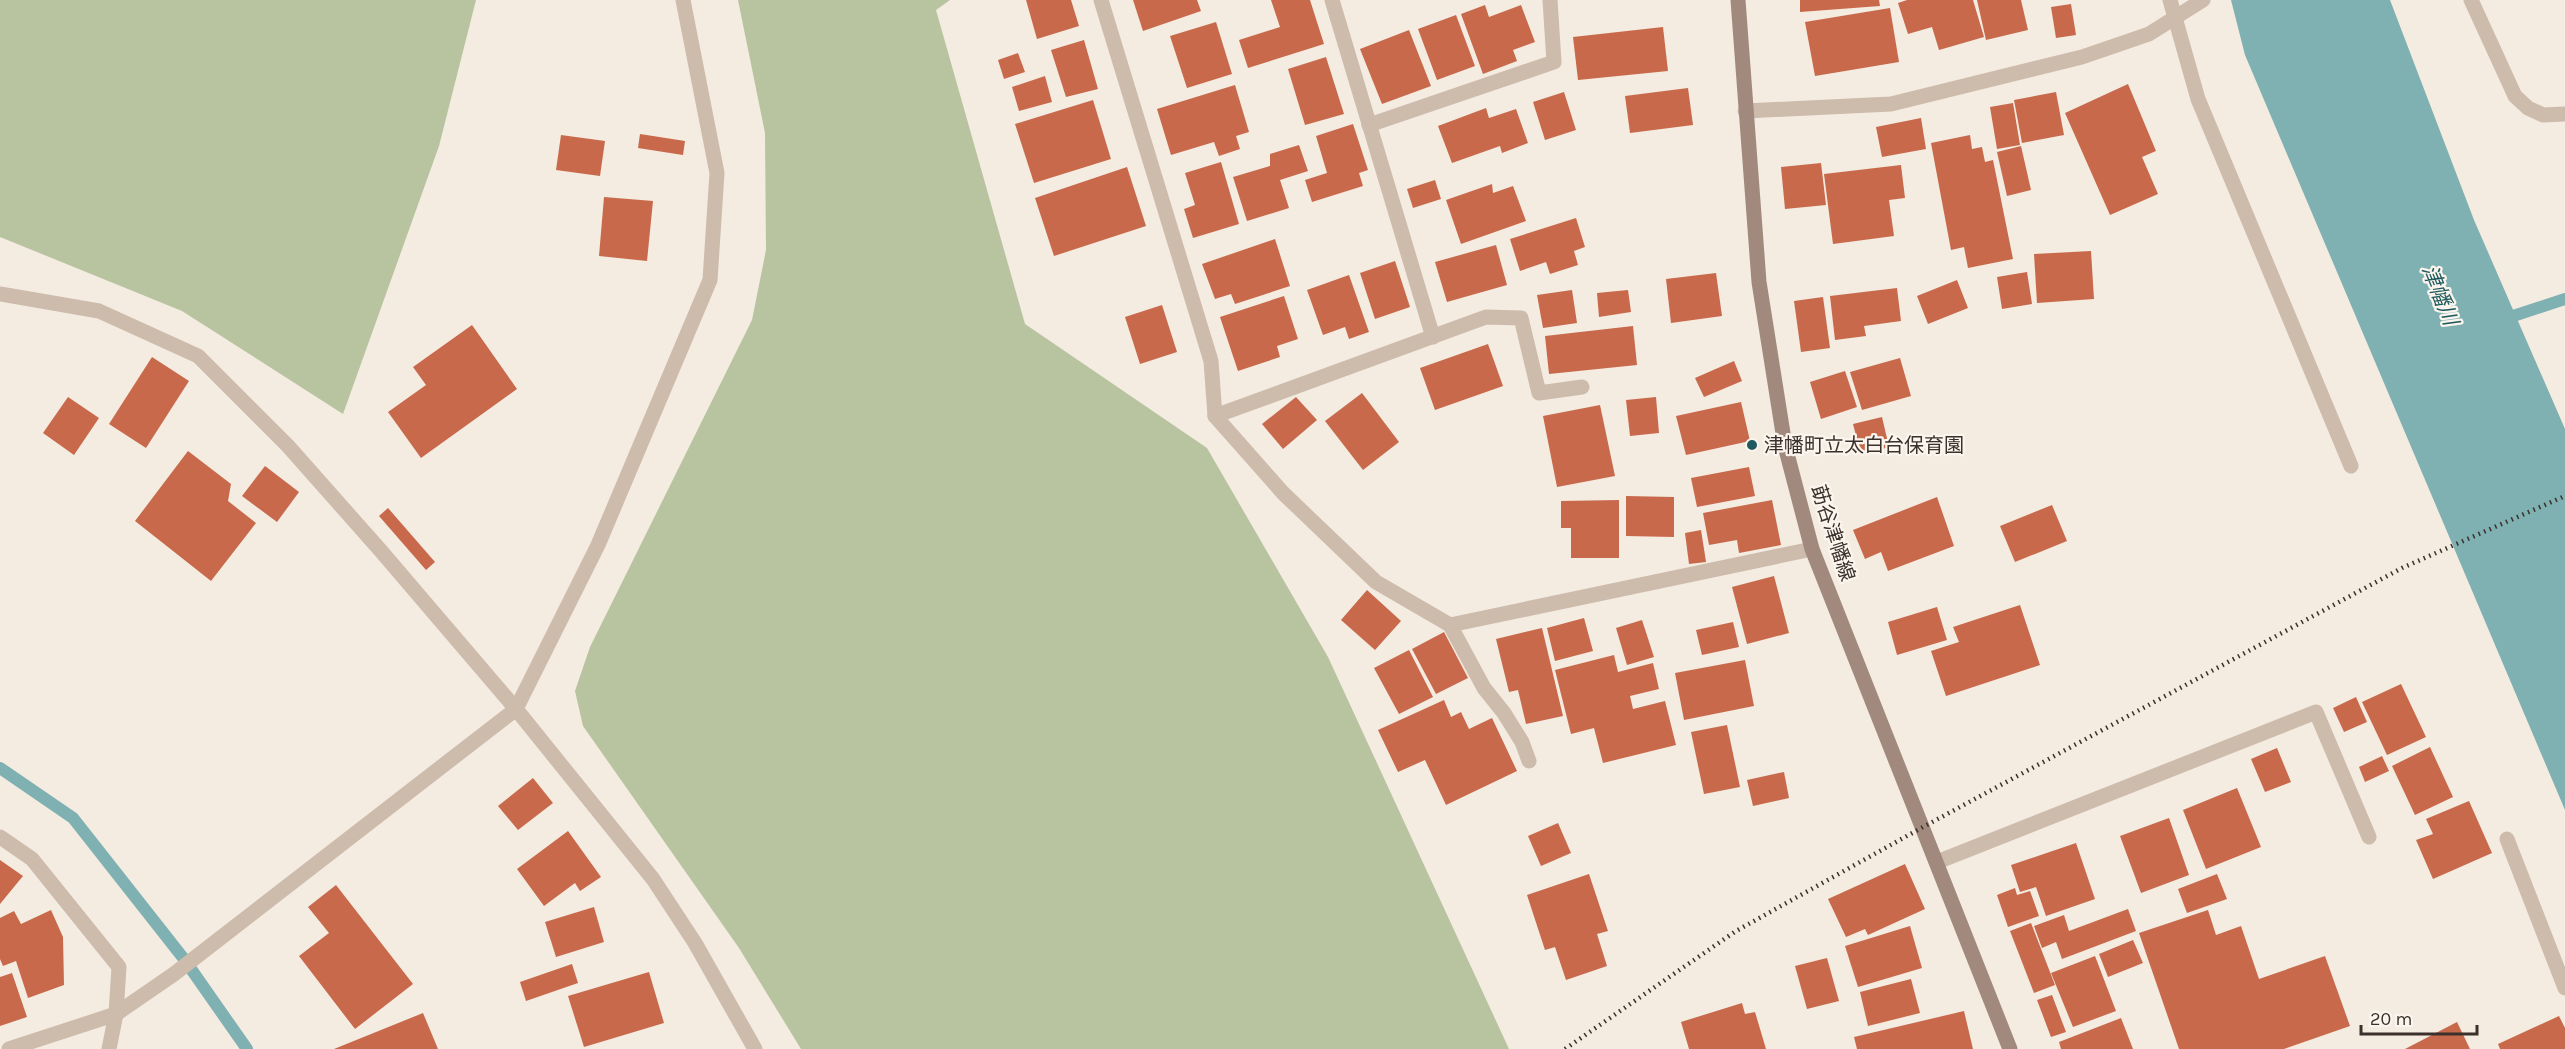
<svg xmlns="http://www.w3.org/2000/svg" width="2565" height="1049" viewBox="0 0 2565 1049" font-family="Karla,'Noto Sans JP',sans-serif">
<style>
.green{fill:#b8c4a0}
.water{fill:#7fb0b2}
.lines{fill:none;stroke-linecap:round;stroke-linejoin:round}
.stream{stroke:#7fb0b2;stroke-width:12}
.building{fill:#c8694b}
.minor{stroke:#cdbbac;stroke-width:15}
.tertiary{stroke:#cdbbac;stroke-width:15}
.secondary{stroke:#a18a7d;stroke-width:15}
.rail{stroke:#3b302b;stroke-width:4.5;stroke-dasharray:1.5 4.5;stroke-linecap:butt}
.poi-dot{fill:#1f5a5e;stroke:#fbf5ee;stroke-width:2}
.labels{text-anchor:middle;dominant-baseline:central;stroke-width:4.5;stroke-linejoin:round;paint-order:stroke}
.poi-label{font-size:20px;fill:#3b302b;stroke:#fbf5ee;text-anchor:start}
.street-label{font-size:20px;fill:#3b302b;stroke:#fbf5ee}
.water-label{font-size:21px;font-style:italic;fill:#1f5a5e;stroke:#fbf5ee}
</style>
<rect width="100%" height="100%" fill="#f4ebe1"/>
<g class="green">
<polygon points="0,0 476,0 439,146 343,414 182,311 0,237"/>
<polygon points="738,0 950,0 936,10 1025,324 1207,448 1328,657 1509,1049 801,1049 739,948 583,726 575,691 590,647 752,320 766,250 765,133"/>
</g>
<polygon class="water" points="2231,0 2390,0 2474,220 2565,429 2565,810 2245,55"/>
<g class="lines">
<g class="stream">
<polyline points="2501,320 2565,299"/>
<polyline points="0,768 73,818 184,959 247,1049"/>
</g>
</g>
<g class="building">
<polygon points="1026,0 1071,0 1079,26 1037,39"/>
<polygon points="1133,0 1197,0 1201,11 1143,31"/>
<polygon points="1271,0 1310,0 1324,44 1248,68 1239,40 1280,27"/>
<polygon points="1800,0 1879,0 1880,6 1800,12"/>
<polygon points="1907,0 1973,0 1984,37 1939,50 1932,27 1908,34 1898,3"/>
<polygon points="1977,0 2021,0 2028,30 1986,40"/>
<polygon points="2071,4 2076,35 2056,38 2051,7"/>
<polygon points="1485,5 1489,17 1521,5 1535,42 1513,50 1517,61 1483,74 1461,14"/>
<polygon points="1890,8 1899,62 1815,76 1805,22"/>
<polygon points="1456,15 1475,66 1437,80 1418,29"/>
<polygon points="1216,22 1232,74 1187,88 1170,36"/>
<polygon points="1663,27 1668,71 1578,80 1573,37"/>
<polygon points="1409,30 1431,86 1382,104 1360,49"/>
<polygon points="1084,40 1098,89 1066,97 1051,50"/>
<polygon points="1018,53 1025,72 1004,79 998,60"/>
<polygon points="1326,57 1344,114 1305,125 1288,69"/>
<polygon points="1045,76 1052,102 1019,111 1012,87"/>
<polygon points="2128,84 2156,151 2142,157 2158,194 2110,215 2065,113"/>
<polygon points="1235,85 1249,132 1236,136 1240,149 1219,156 1214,142 1171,155 1157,109"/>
<polygon points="1688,88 1693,125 1630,133 1625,96"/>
<polygon points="1564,92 1576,130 1545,140 1533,102"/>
<polygon points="2056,92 2064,135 2022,143 2014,100"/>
<polygon points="1093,100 1111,159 1034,183 1015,124"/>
<polygon points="2013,103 2020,145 1997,149 1990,107"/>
<polygon points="1486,108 1489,118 1516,109 1528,143 1502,153 1500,146 1452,163 1438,126"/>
<polygon points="1921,118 1926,149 1882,157 1876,127"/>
<polygon points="1353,124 1368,170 1359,173 1363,186 1312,202 1305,180 1327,173 1316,136"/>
<polygon points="640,134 685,141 683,155 638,148"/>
<polygon points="561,135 605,141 600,176 556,170"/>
<polygon points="1970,135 1972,149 1982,147 1985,162 1993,160 2013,259 1968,268 1964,247 1951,250 1931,143"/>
<polygon points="1299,145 1308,171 1280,180 1289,208 1247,221 1233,177 1270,166 1270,154"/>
<polygon points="2021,146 2031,190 2007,196 1997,152"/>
<polygon points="1221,162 1239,224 1193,238 1184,209 1195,205 1185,173"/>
<polygon points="1821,163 1826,205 1785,209 1781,167"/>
<polygon points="1901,165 1905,198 1889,200 1894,236 1833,244 1824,174"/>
<polygon points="1127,167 1146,226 1054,256 1035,198"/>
<polygon points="1435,180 1441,199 1413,208 1407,189"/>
<polygon points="1492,184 1493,193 1513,186 1526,221 1461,244 1446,200"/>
<polygon points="604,197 653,201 647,261 599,256"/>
<polygon points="1576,218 1585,247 1574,251 1578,265 1550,274 1546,262 1520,271 1510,239"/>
<polygon points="1275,239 1290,286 1235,304 1231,294 1215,299 1202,264"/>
<polygon points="1496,245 1507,285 1447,302 1435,262"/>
<polygon points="2091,251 2094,299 2037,303 2034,254"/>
<polygon points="1395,261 1410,307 1375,319 1360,273"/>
<polygon points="2027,272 2032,304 2002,309 1997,277"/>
<polygon points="1716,273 1722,316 1671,323 1666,279"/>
<polygon points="1349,275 1369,332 1349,339 1345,327 1323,335 1307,290"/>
<polygon points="1957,280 1968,308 1928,324 1917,296"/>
<polygon points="1897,288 1901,321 1864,326 1866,336 1835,340 1830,296"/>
<polygon points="1572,290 1577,323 1543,328 1537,295"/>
<polygon points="1628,290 1631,312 1599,317 1597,293"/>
<polygon points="1284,296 1298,339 1277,346 1280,357 1238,371 1220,317"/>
<polygon points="1823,297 1830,348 1801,352 1794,301"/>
<polygon points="1162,305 1177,352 1140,364 1125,317"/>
<polygon points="472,325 517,389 421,458 388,412 426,385 413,367"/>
<polygon points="1633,326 1637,365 1549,374 1545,336"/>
<polygon points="1488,344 1503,386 1435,410 1420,368"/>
<polygon points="152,357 189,381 146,448 109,424"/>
<polygon points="1900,358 1911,396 1862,410 1850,372"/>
<polygon points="1734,361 1742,381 1704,397 1695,378"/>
<polygon points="1845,371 1857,407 1821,419 1810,382"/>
<polygon points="1362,393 1399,442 1363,470 1325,421"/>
<polygon points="68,397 99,418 74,455 43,433"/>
<polygon points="1296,397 1317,420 1283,449 1262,424"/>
<polygon points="1656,397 1659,433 1630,436 1626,400"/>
<polygon points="1741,402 1750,441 1686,455 1676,416"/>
<polygon points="1600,405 1615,476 1557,487 1543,416"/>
<polygon points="1882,417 1889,447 1861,455 1853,424"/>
<polygon points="188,451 231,484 228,501 256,523 211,581 135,521"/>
<polygon points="265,466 299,492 277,522 242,496"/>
<polygon points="1749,467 1755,496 1697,507 1691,478"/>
<polygon points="1626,496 1674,497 1674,537 1626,536"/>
<polygon points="1937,497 1954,546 1888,571 1881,552 1865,559 1853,530"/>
<polygon points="1619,500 1619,558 1571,558 1571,528 1561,528 1561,501"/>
<polygon points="1772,500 1781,545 1739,553 1737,540 1709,545 1703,513"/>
<polygon points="2052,505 2067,541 2015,562 2000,526"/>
<polygon points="388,508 435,562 426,570 379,516"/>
<polygon points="1701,530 1706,562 1689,564 1685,533"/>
<polygon points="1774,576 1789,633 1747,644 1732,587"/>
<polygon points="1367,590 1401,621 1375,650 1341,620"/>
<polygon points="2020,605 2040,665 1946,696 1931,651 1959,642 1953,627"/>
<polygon points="1937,607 1947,640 1897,655 1888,622"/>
<polygon points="1584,618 1593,651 1555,661 1547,628"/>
<polygon points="1642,620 1654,657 1627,665 1616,628"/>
<polygon points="1733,622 1739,647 1702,655 1696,630"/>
<polygon points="1542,628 1563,716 1526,724 1518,690 1509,692 1496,639"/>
<polygon points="1444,632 1468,678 1436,694 1412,649"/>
<polygon points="1409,650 1433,697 1399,714 1374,668"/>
<polygon points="1614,655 1618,672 1653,663 1659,689 1630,696 1633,709 1665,701 1676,745 1603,763 1594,728 1571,734 1555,670"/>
<polygon points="1745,660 1754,706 1684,720 1675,673"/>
<polygon points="2401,684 2426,737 2387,755 2362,702"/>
<polygon points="2356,697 2367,722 2344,732 2333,708"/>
<polygon points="1444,700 1451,717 1461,712 1469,729 1492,718 1517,771 1446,805 1425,760 1398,772 1378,730"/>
<polygon points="1727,725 1740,787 1704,794 1691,732"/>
<polygon points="2430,747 2453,797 2415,815 2392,766"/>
<polygon points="2277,748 2291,782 2265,792 2251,759"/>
<polygon points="2382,756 2389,771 2365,782 2359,767"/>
<polygon points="1784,772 1789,798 1753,806 1747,780"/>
<polygon points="533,778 553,803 518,830 498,806"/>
<polygon points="2237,788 2261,847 2206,869 2183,810"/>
<polygon points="2469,801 2492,853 2433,879 2416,840 2433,834 2426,819"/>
<polygon points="2169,818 2189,875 2141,893 2120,836"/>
<polygon points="1558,823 1571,853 1541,866 1528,836"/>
<polygon points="568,831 601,877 580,891 575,883 544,906 517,869"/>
<polygon points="2076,843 2095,899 2046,916 2036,887 2020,892 2011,865"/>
<polygon points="0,860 23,876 0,904"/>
<polygon points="1905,864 1925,909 1868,935 1865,929 1846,937 1828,899"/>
<polygon points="1589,874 1608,931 1597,934 1607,966 1566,980 1555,947 1545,950 1527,895"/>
<polygon points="2217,874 2227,899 2187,913 2178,889"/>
<polygon points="336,885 413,984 355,1029 299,956 329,933 308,907"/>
<polygon points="2015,888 2017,895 2030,891 2039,916 2008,927 1997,895"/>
<polygon points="594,907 604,942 556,957 545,922"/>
<polygon points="2128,909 2136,931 2062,959 2056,942 2042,948 2034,926 2064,915 2069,931"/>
<polygon points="51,910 63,937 64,985 28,998 16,961 3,966 0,959 0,918 14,911 21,924"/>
<polygon points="2208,910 2216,935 2241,926 2259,979 2325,956 2350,1026 2284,1049 2179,1049 2139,933"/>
<polygon points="2031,923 2055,985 2034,993 2010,931"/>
<polygon points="1910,926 1922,968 1858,987 1845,946"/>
<polygon points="2133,940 2143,963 2108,977 2099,954"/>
<polygon points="2095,956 2116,1011 2073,1027 2051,973"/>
<polygon points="1827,958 1839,1001 1807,1009 1795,966"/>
<polygon points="572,964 578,983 526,1001 520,982"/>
<polygon points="649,972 664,1023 584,1047 568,996"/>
<polygon points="12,973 27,1017 0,1026 0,977"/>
<polygon points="1911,979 1920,1013 1868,1026 1860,992"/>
<polygon points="2052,995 2066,1032 2051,1037 2037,1000"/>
<polygon points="1742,1003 1745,1014 1755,1012 1766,1049 1689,1049 1681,1022"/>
<polygon points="1964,1011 1973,1049 1857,1049 1854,1037"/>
<polygon points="423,1013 438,1049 334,1049"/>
<polygon points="2559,1016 2565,1028 2565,1049 2500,1049 2498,1044"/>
<polygon points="2121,1018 2133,1049 2061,1049 2059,1042"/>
<polygon points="2457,1022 2470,1049 2405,1049"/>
</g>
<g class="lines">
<g class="minor">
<polyline points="1101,0 1211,361 1215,416 1283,493 1376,582 1450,625 1812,549"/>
<polyline points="1332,0 1433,337"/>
<polyline points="2170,0 2198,99 2351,466"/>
<polyline points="2471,0 2515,96 2528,108 2543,115 2565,114"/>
<polyline points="1369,125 1554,62 1550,0"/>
<polyline points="1215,416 1486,317 1521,318 1539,393 1582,387"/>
<polyline points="1450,625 1484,688 1504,713 1522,742 1529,761"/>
<polyline points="0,837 32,859 119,967 116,1014 109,1049"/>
<polyline points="2507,839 2565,988"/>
<polyline points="1937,862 2316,712 2369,837"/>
</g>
<g class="tertiary">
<polyline points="1745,111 1891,104 2082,57 2149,34 2203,0"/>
<polyline points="0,294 99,311 198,356 288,446 381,551 516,709 653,879 695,943 755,1049"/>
<polyline points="9,1049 116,1014 174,974 516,709 598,545 710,280 717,173 683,0"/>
</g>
<polyline class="secondary" points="1738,0 1759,282 1785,446 1812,549 2010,1049"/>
<polyline class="rail" points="1565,1049 1736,931 1923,827 2402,568 2565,496"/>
</g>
<circle class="poi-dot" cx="1752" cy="445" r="6"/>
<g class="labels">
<g class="poi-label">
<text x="1764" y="445">津幡町立太白台保育園</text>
</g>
<g class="street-label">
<text transform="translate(1833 533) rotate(72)">莇谷津幡線</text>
</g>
<g class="water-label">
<text transform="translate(2440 295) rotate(68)">津幡川</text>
</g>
</g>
<path d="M2361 1025v9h116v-9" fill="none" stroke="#3b302b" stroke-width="3"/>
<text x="2370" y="1025" font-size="18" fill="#3b302b" stroke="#fbf5ee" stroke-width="4.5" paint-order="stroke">20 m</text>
</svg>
